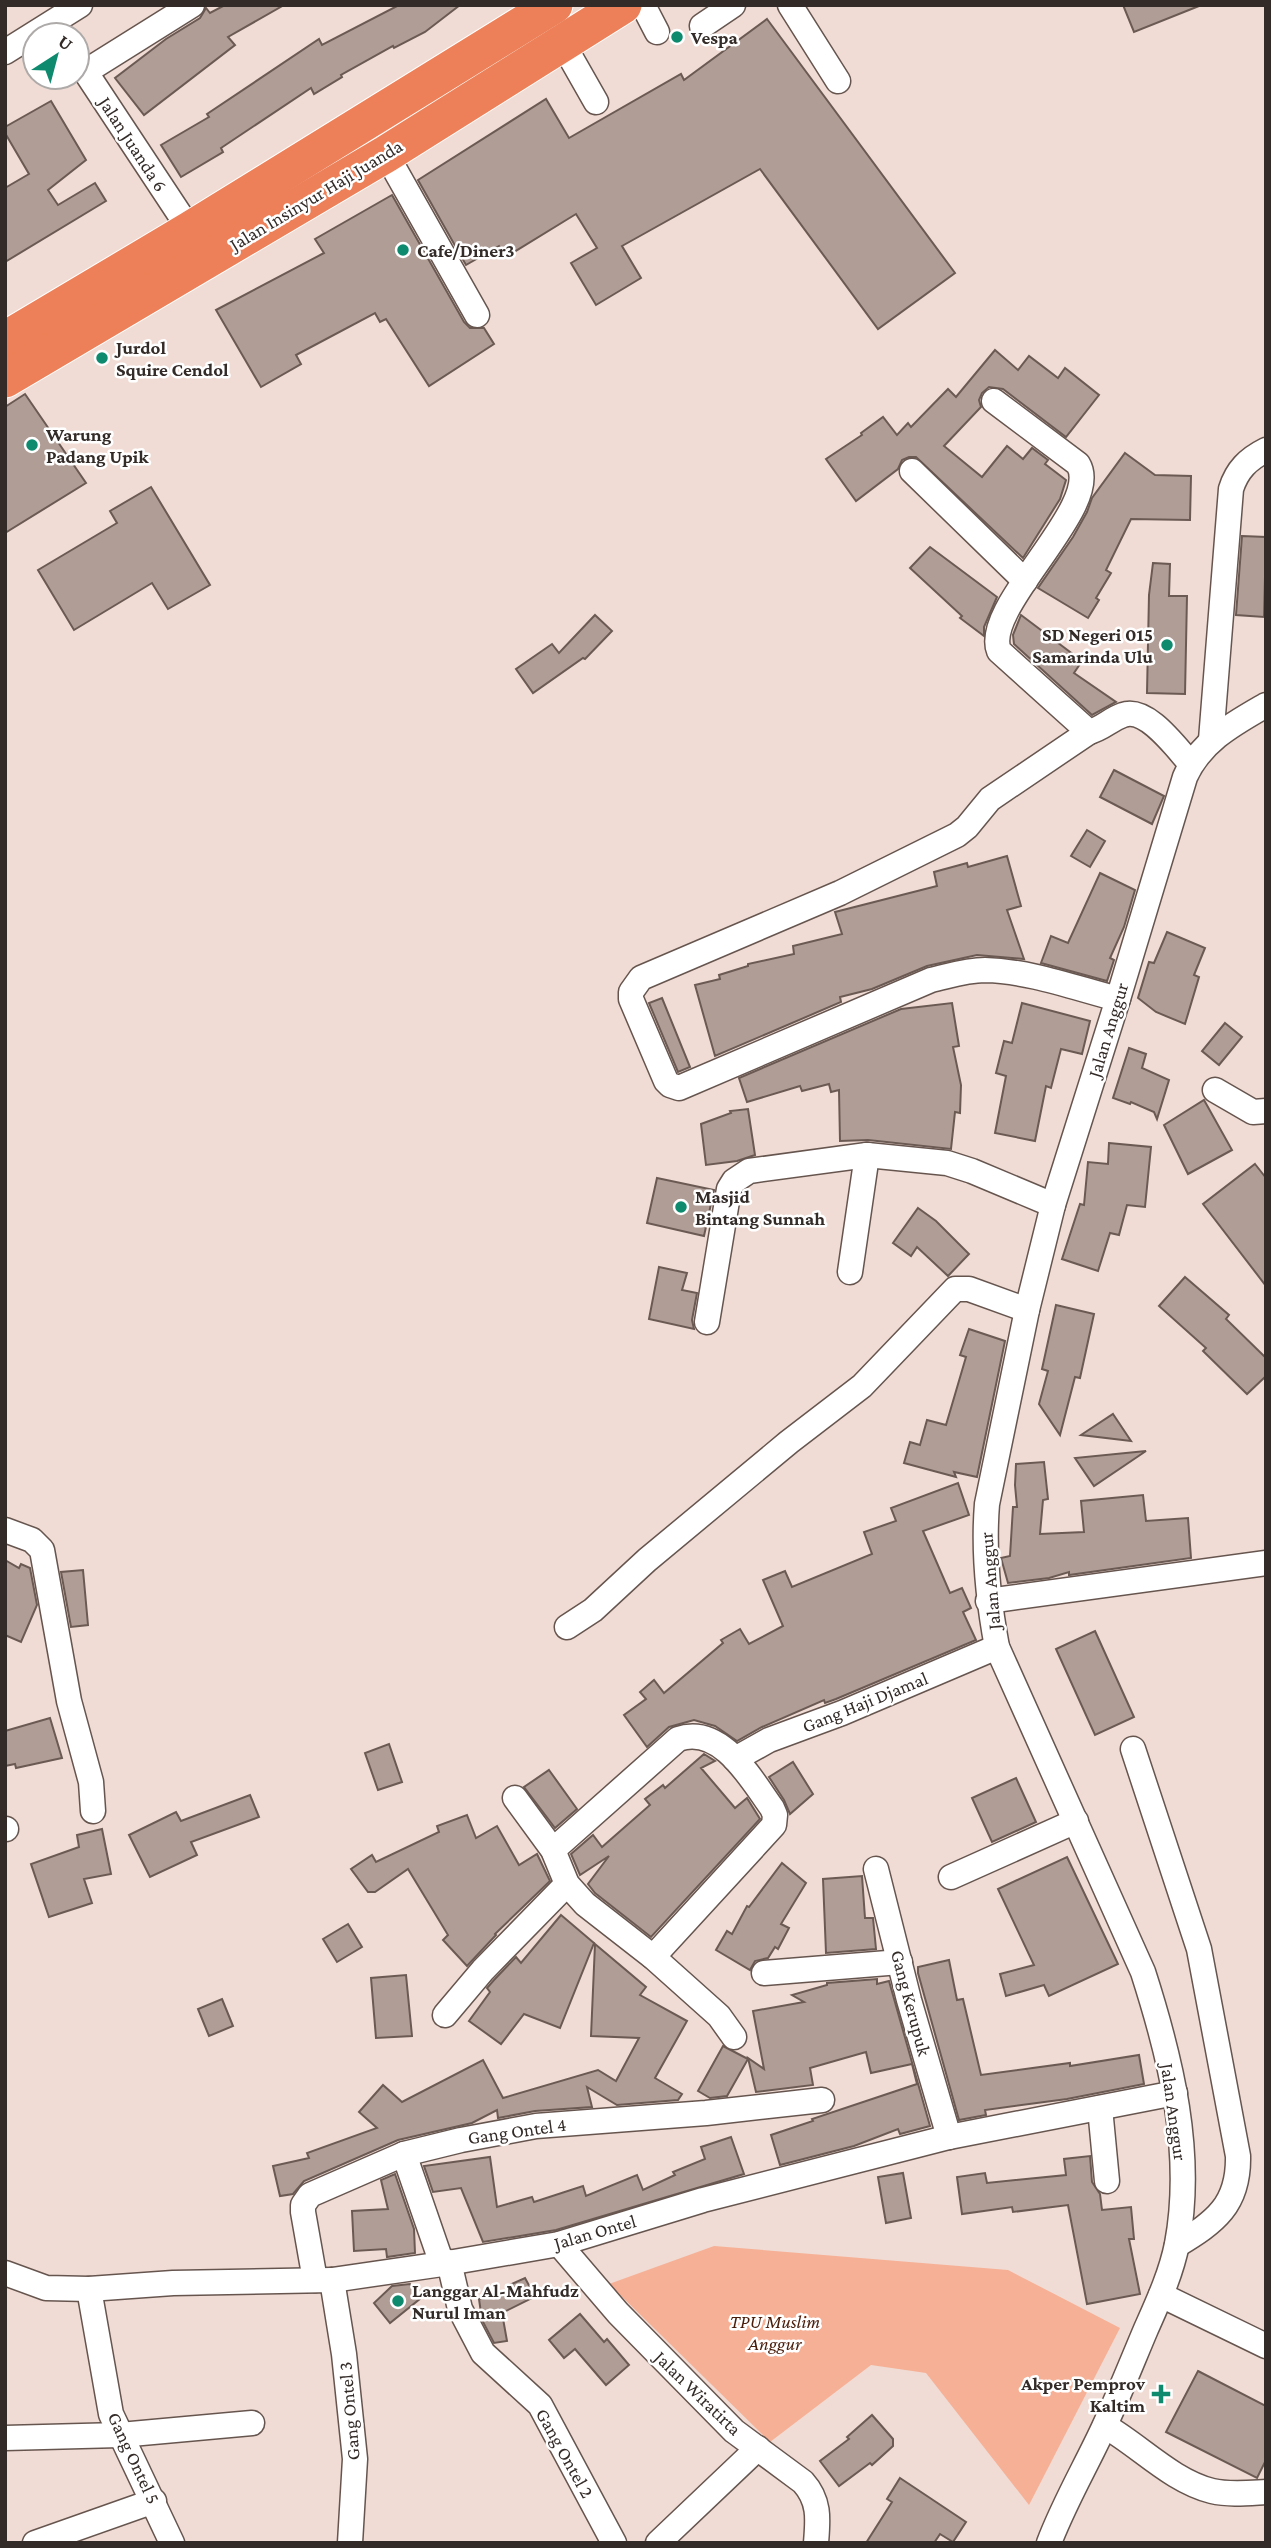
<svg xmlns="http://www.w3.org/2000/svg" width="1271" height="2548" viewBox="0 0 1271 2548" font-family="'Crimson Pro',serif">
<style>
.green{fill:#f6b096}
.building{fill:#b09d96;stroke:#6b5a54;stroke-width:2}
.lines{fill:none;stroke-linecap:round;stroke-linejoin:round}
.minor-casing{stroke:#66554f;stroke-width:27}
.highway-casing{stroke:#fff;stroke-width:39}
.minor{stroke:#fff;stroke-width:24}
.highway{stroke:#ed8058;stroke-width:37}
.poi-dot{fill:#0e8a6e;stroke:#fff;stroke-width:2.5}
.labels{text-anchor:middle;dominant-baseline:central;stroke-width:5;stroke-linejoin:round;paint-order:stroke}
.poi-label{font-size:19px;font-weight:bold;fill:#332b28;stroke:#fff;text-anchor:start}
.street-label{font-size:19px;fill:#332b28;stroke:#fff}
.park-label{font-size:19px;font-style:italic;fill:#491c0a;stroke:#fff}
</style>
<rect width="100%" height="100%" fill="#f0dcd4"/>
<polygon class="green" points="714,2246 1008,2270 1120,2328 1029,2505 926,2373 871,2365 770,2442 609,2284"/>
<g class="building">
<polygon points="225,5 284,5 228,37 235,45 144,115 115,78 166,39 200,18 206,8 210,13"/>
<polygon points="399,5 460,5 425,32 394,48 393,46 341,75 342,77 314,94 311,88 221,148 223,152 181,177 161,145 209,117 207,114 319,39 322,45"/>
<polygon points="1123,5 1199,5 1199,6 1134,32"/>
<polygon points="767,19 955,273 878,329 760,169 622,246 641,278 596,305 571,263 597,248 576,214 506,257 499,246 466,265 418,180 546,99 569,138 681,74 684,80"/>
<polygon points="51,101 86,160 48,190 58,205 95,183 106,201 5,262 5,188 29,174 5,133 5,127"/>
<polygon points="392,195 464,322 470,328 484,328 494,344 429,386 386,319 380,322 375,313 296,355 301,364 261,387 216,310 324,253 315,239"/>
<polygon points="995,350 1018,370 1029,356 1058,378 1065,368 1099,395 1066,437 1003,389 989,387 982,393 979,400 981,407 944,446 982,477 1007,446 1023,459 1032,448 1048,460 1045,464 1066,480 1060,499 1023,558 916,457 909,457 902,460 898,469 856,501 826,459 862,435 861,433 883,417 897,435 908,423 911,427 948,389 956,397"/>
<polygon points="25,394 86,483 5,533 5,407"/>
<polygon points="1125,453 1155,475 1191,476 1190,520 1131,519 1106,570 1111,573 1096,598 1099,600 1088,618 1038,588 1073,537 1087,512 1092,498"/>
<polygon points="151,487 210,585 168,609 152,583 74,630 38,570 117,523 110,511"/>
<polygon points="1242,536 1266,537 1264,617 1236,615"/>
<polygon points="930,547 997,597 984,627 984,636 960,618 962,616 910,568"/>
<polygon points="1153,563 1170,564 1169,596 1187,596 1185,694 1147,693 1149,595"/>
<polygon points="595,615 612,631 585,659 583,658 533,693 516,669 552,644 559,653"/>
<polygon points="1021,615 1082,661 1074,673 1116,702 1092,715 1014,644 1013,635"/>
<polygon points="1114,770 1164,796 1152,824 1100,797"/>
<polygon points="1087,830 1105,841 1090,867 1071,856"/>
<polygon points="1007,856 1021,906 1007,910 1024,959 977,955 927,966 872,989 840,997 841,1002 715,1056 695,985 720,979 719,975 748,966 748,964 794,954 793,946 842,934 835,912 937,886 934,872 967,863 968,867"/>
<polygon points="1100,873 1135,890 1124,927 1110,958 1114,960 1107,981 1041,963 1051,936 1068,943"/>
<polygon points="1167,932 1205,948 1194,975 1199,977 1185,1024 1156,1012 1138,998 1149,962 1154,963"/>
<polygon points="662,998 690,1067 678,1072 649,1003"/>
<polygon points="952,1003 959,1046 953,1047 961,1085 960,1113 955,1112 951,1149 868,1140 840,1141 839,1090 831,1092 829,1084 802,1091 800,1086 747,1102 739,1078 901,1009"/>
<polygon points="1022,1003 1090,1021 1082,1054 1061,1049 1051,1088 1046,1086 1035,1141 995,1133 1006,1076 996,1073 1004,1041 1012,1043"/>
<polygon points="1225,1023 1242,1037 1219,1065 1202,1051"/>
<polygon points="1129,1048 1146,1054 1142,1068 1169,1080 1157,1119 1154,1112 1131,1102 1130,1104 1113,1098"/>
<polygon points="1204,1100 1232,1150 1188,1174 1164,1125"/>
<polygon points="748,1109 755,1155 737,1161 706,1165 701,1124 731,1113 730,1111"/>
<polygon points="1109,1143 1151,1147 1145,1207 1127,1205 1119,1235 1110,1233 1098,1271 1062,1259 1080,1204 1084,1205 1088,1162 1108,1164"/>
<polygon points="1255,1164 1266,1178 1266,1286 1203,1204"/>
<polygon points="657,1178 714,1190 704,1236 647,1223"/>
<polygon points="918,1208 936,1221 969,1254 948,1276 917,1247 911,1256 893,1243"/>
<polygon points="659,1267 687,1273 682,1290 697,1293 692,1320 694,1329 649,1319"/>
<polygon points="1185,1277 1229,1315 1226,1319 1266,1358 1266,1376 1247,1394 1203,1351 1206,1348 1159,1306"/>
<polygon points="1056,1305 1094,1314 1080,1378 1075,1377 1060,1435 1039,1404 1048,1371 1042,1369"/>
<polygon points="969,1329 1005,1341 977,1477 954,1472 956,1477 904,1463 910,1442 920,1445 927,1420 946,1425 966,1357 960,1355"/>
<polygon points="1113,1414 1131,1441 1081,1435"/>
<polygon points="1146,1451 1094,1486 1075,1458"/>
<polygon points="1044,1462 1048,1499 1043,1500 1040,1534 1084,1532 1081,1501 1143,1495 1146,1521 1188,1518 1191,1558 1069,1575 1069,1572 1049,1578 1008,1583 1001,1558 1010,1556 1013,1507 1017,1507 1015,1485 1016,1464"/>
<polygon points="958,1483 969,1515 923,1531 950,1593 962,1588 971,1608 963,1612 976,1640 836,1699 825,1703 824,1700 762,1727 737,1741 715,1726 694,1720 669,1727 647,1747 624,1715 646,1699 640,1692 654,1680 664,1693 723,1643 721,1640 740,1629 749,1644 783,1626 763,1580 785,1571 792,1587 872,1554 864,1532 896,1521 891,1508"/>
<polygon points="5,1560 19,1568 21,1564 30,1568 37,1605 21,1642 5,1635"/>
<polygon points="83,1570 88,1625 71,1627 61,1572"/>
<polygon points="1095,1631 1134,1717 1095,1735 1056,1649"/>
<polygon points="50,1718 62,1758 16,1768 15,1764 5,1766 5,1731"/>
<polygon points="389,1744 402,1782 378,1790 365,1753"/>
<polygon points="704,1754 715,1761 701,1768 735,1808 747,1798 760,1819 651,1937 595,1893 588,1884 609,1856 580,1875 571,1854 593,1835 602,1847 650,1805 645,1799 663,1785 665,1788"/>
<polygon points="793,1762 813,1794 790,1814 784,1800 769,1777"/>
<polygon points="549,1770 577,1809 555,1828 524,1787"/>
<polygon points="1016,1778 1036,1822 992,1842 972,1798"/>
<polygon points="250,1795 259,1817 191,1842 197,1855 150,1877 129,1835 176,1812 181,1821"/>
<polygon points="467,1815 476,1838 497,1826 519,1865 537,1854 550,1881 495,1934 496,1935 467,1966 443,1940 448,1935 408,1869 375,1892 368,1892 351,1869 372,1855 376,1862 439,1832 437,1826"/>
<polygon points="102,1829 111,1874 84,1879 92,1903 49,1917 31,1864 79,1847 77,1835"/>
<polygon points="1067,1857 1118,1964 1049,1996 1044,1985 1006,1996 1000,1974 1034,1965 998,1889"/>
<polygon points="782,1863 806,1883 781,1924 789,1928 778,1949 775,1947 768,1958 755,1961 750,1970 716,1950 727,1931 732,1934 747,1906 749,1907"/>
<polygon points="862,1876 865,1918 873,1918 876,1949 826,1953 823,1879"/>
<polygon points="561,1915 594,1943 560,2028 524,2014 501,2044 469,2021 490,1992 487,1988 494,1980 516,1957 521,1963"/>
<polygon points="348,1924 362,1947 337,1962 323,1939"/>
<polygon points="595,1944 646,1987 640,1995 687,2021 655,2078 682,2094 678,2100 617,2105 587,2087 592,2107 535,2111 498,2118 497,2110 472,2123 398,2140 304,2181 293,2194 280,2196 273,2166 309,2158 307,2153 377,2128 359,2112 383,2085 402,2102 483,2060 503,2098 598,2070 616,2081 639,2038 591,2036"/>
<polygon points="949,1960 957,2000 963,1999 981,2075 1070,2063 1070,2066 1139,2055 1144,2084 1067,2099 985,2110 986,2115 959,2120 918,1973 918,1967"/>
<polygon points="406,1975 412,2036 376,2038 371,1978"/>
<polygon points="877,1979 877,1984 889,1981 930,2126 900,2134 898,2129 854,2146 780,2165 771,2135 813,2121 812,2119 917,2084 912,2064 871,2073 866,2052 810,2068 813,2085 756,2092 748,2058 764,2069 753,2011 804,2002 792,1995 827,1985 827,1983"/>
<polygon points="222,1999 233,2026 209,2036 198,2009"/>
<polygon points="723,2046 748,2059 727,2096 710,2098 698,2091"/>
<polygon points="731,2137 744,2174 556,2230 483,2242 461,2188 433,2192 424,2166 490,2157 497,2207 532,2197 534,2202 583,2186 586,2196 637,2175 643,2190 675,2175 673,2172 705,2159 701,2147"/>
<polygon points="1090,2156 1092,2182 1100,2194 1102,2210 1131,2207 1134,2239 1129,2239 1140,2294 1087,2304 1068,2205 1013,2212 1012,2207 962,2214 957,2177 985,2173 987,2183 1066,2175 1064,2159"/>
<polygon points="903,2173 911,2218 886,2223 878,2177"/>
<polygon points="395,2174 414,2229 415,2253 387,2257 386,2249 354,2251 352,2211 388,2209 381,2180"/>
<polygon points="525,2278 532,2291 538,2290 540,2294 502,2313 507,2341 494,2343 482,2320 479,2299 511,2294 507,2286"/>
<polygon points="410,2284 421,2298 390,2323 374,2303 392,2286"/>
<polygon points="580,2314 604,2342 607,2339 629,2365 606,2385 575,2349 564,2358 549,2340"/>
<polygon points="1198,2371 1266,2406 1266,2460 1257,2478 1166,2432"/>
<polygon points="872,2415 893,2439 893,2446 872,2465 870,2463 839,2486 820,2461 849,2439 847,2437"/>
<polygon points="900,2478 966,2522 953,2542 940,2534 934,2543 866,2543 892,2502 887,2499"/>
</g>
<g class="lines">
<g class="minor-casing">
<g id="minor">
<polyline points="643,5 657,32"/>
<polyline points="790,5 838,81"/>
<polyline points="702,26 733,5"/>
<polyline points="563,44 596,102"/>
<polyline points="5,52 80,5"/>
<polyline points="77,59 190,230"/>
<polyline points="85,72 192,5"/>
<polyline points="386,154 477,315"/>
<path d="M 994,401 L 1078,464 C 1104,506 981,607 999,651 L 1089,732 C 1102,729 1111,719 1123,715 C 1147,706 1177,749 1191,764"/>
<polyline points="912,471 1025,581"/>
<path d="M 1089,732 L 990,799 L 967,827 L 957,835 L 840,893 L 641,978 L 631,992 L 631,999 L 666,1081 L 670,1085 L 679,1088 L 931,980 C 949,976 966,970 985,970 C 1030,971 1075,988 1118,999"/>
<path d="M 1211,740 L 1231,489 C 1237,470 1248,459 1266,450"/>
<polyline points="1215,1090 1253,1112 1266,1111"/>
<polyline points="850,1272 867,1155"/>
<polyline points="707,1322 729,1189 734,1181 749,1171 867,1155 947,1163 972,1171 1053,1205"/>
<polyline points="5,1530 32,1540 42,1550 69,1701 91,1782 93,1811"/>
<polyline points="988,1601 1266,1563"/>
<polyline points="567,1627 593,1610 647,1560 789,1442 862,1386 955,1289 969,1289 1027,1310"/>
<path d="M 1133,1749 L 1199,1949 L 1238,2156 C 1239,2205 1215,2222 1177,2245"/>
<polyline points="735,1759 769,1740 842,1713 997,1647"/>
<polyline points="515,1798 553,1850 567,1884 585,1904 653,1957 719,2016 734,2037"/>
<polyline points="5,1829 6,1829"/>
<path d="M 553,1850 L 678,1739 C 721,1724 751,1779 772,1808 L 775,1815 L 774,1825 L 653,1957"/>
<polyline points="876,1869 909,2000 949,2137"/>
<polyline points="951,1877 1076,1821"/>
<polyline points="764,1973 900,1962"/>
<polyline points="445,2015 483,1970 567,1884"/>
<polyline points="1100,2108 1107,2181"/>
<polyline points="404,2154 442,2264"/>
<path d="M 559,2244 L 618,2313 L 734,2431 L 803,2482 C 820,2501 818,2519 816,2543"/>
<polyline points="449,2262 460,2309 483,2353 540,2405 614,2543"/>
<polyline points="5,2273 46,2288 89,2289 173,2283 332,2280 442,2264 559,2244 703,2200 949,2137 1175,2093"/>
<polyline points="315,2280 303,2212 303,2205 310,2195 404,2154 461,2140 536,2126 706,2113 822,2100"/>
<polyline points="332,2280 344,2354 355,2459 350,2543"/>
<polyline points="89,2289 111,2414 172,2543"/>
<polyline points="1161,2295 1266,2346"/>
<path d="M 1105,2426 C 1140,2446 1172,2481 1212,2491 C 1229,2495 1248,2493 1266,2492"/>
<polyline points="5,2438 120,2435 252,2423"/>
<polyline points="35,2543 154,2501"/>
<polyline points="658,2543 758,2448"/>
<path d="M 1049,2543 C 1064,2503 1086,2466 1104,2427 C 1119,2395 1132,2362 1146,2329 C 1158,2302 1171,2274 1177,2244 C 1194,2153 1171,2059 1143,1972 L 997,1647 C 988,1599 983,1553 987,1504 L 1027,1310 L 1053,1205 L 1118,999 L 1185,777 C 1201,741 1233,724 1266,705"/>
</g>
</g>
<g class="highway-casing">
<g id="highway">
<polyline points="5,340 190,230 554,5"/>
<polyline points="5,379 386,154 623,5"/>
</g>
</g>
<use href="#minor" class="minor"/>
<use href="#highway" class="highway"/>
</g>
<g class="poi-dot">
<circle cx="677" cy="37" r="7"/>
<circle cx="403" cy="250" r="7"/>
<circle cx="102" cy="358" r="7"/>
<circle cx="32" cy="445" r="7"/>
<circle cx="1167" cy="645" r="7"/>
<circle cx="681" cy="1207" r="7"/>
<circle cx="398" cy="2301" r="7"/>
<path d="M1157.5 2383.5h7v7h7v7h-7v7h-7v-7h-7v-7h7z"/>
</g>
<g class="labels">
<g class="poi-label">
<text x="691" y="37">Vespa</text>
<text x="417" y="250">Cafe/Diner3</text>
<text x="116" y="347">Jurdol<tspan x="116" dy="22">Squire Cendol</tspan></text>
<text x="46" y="434">Warung<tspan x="46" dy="22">Padang Upik</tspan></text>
<text x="1153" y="634" text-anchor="end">SD Negeri 015<tspan x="1153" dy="22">Samarinda Ulu</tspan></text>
<text x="695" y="1196">Masjid<tspan x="695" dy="22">Bintang Sunnah</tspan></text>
<text x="412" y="2290">Langgar Al-Mahfudz<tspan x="412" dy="22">Nurul Iman</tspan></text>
<text x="1145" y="2383" text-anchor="end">Akper Pemprov<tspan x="1145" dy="22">Kaltim</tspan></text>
</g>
<g class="street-label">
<text transform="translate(133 144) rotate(57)">Jalan Juanda 6</text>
<text transform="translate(316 195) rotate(-31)">Jalan Insinyur Haji Juanda</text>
<text transform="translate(1108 1030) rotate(-73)">Jalan Anggur</text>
<text transform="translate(990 1581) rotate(-95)">Jalan Anggur</text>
<text transform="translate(865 1702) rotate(-22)">Gang Haji Djamal</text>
<text transform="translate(911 2003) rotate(75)">Gang Kerupuk</text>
<text transform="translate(1174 2112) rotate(82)">Jalan Anggur</text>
<text transform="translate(517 2131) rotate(-8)">Gang Ontel 4</text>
<text transform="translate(595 2232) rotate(-16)">Jalan Ontel</text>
<text transform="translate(698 2393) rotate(44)">Jalan Wiratirta</text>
<text transform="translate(349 2411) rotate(-95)">Gang Ontel 3</text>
<text transform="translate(565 2453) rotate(61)">Gang Ontel 2</text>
<text transform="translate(134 2458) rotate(65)">Gang Ontel 5</text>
</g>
<g class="park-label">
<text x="775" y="2321">TPU Muslim<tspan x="775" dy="22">Anggur</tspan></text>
</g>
</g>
<rect width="1271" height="2548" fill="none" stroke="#332b28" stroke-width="14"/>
<g transform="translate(56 56) rotate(36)"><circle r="33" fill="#ffffff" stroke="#adaaa9" stroke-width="2"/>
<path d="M0-5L12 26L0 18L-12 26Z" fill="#0e8a6e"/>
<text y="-10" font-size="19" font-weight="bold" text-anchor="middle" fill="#332b28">U</text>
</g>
</svg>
